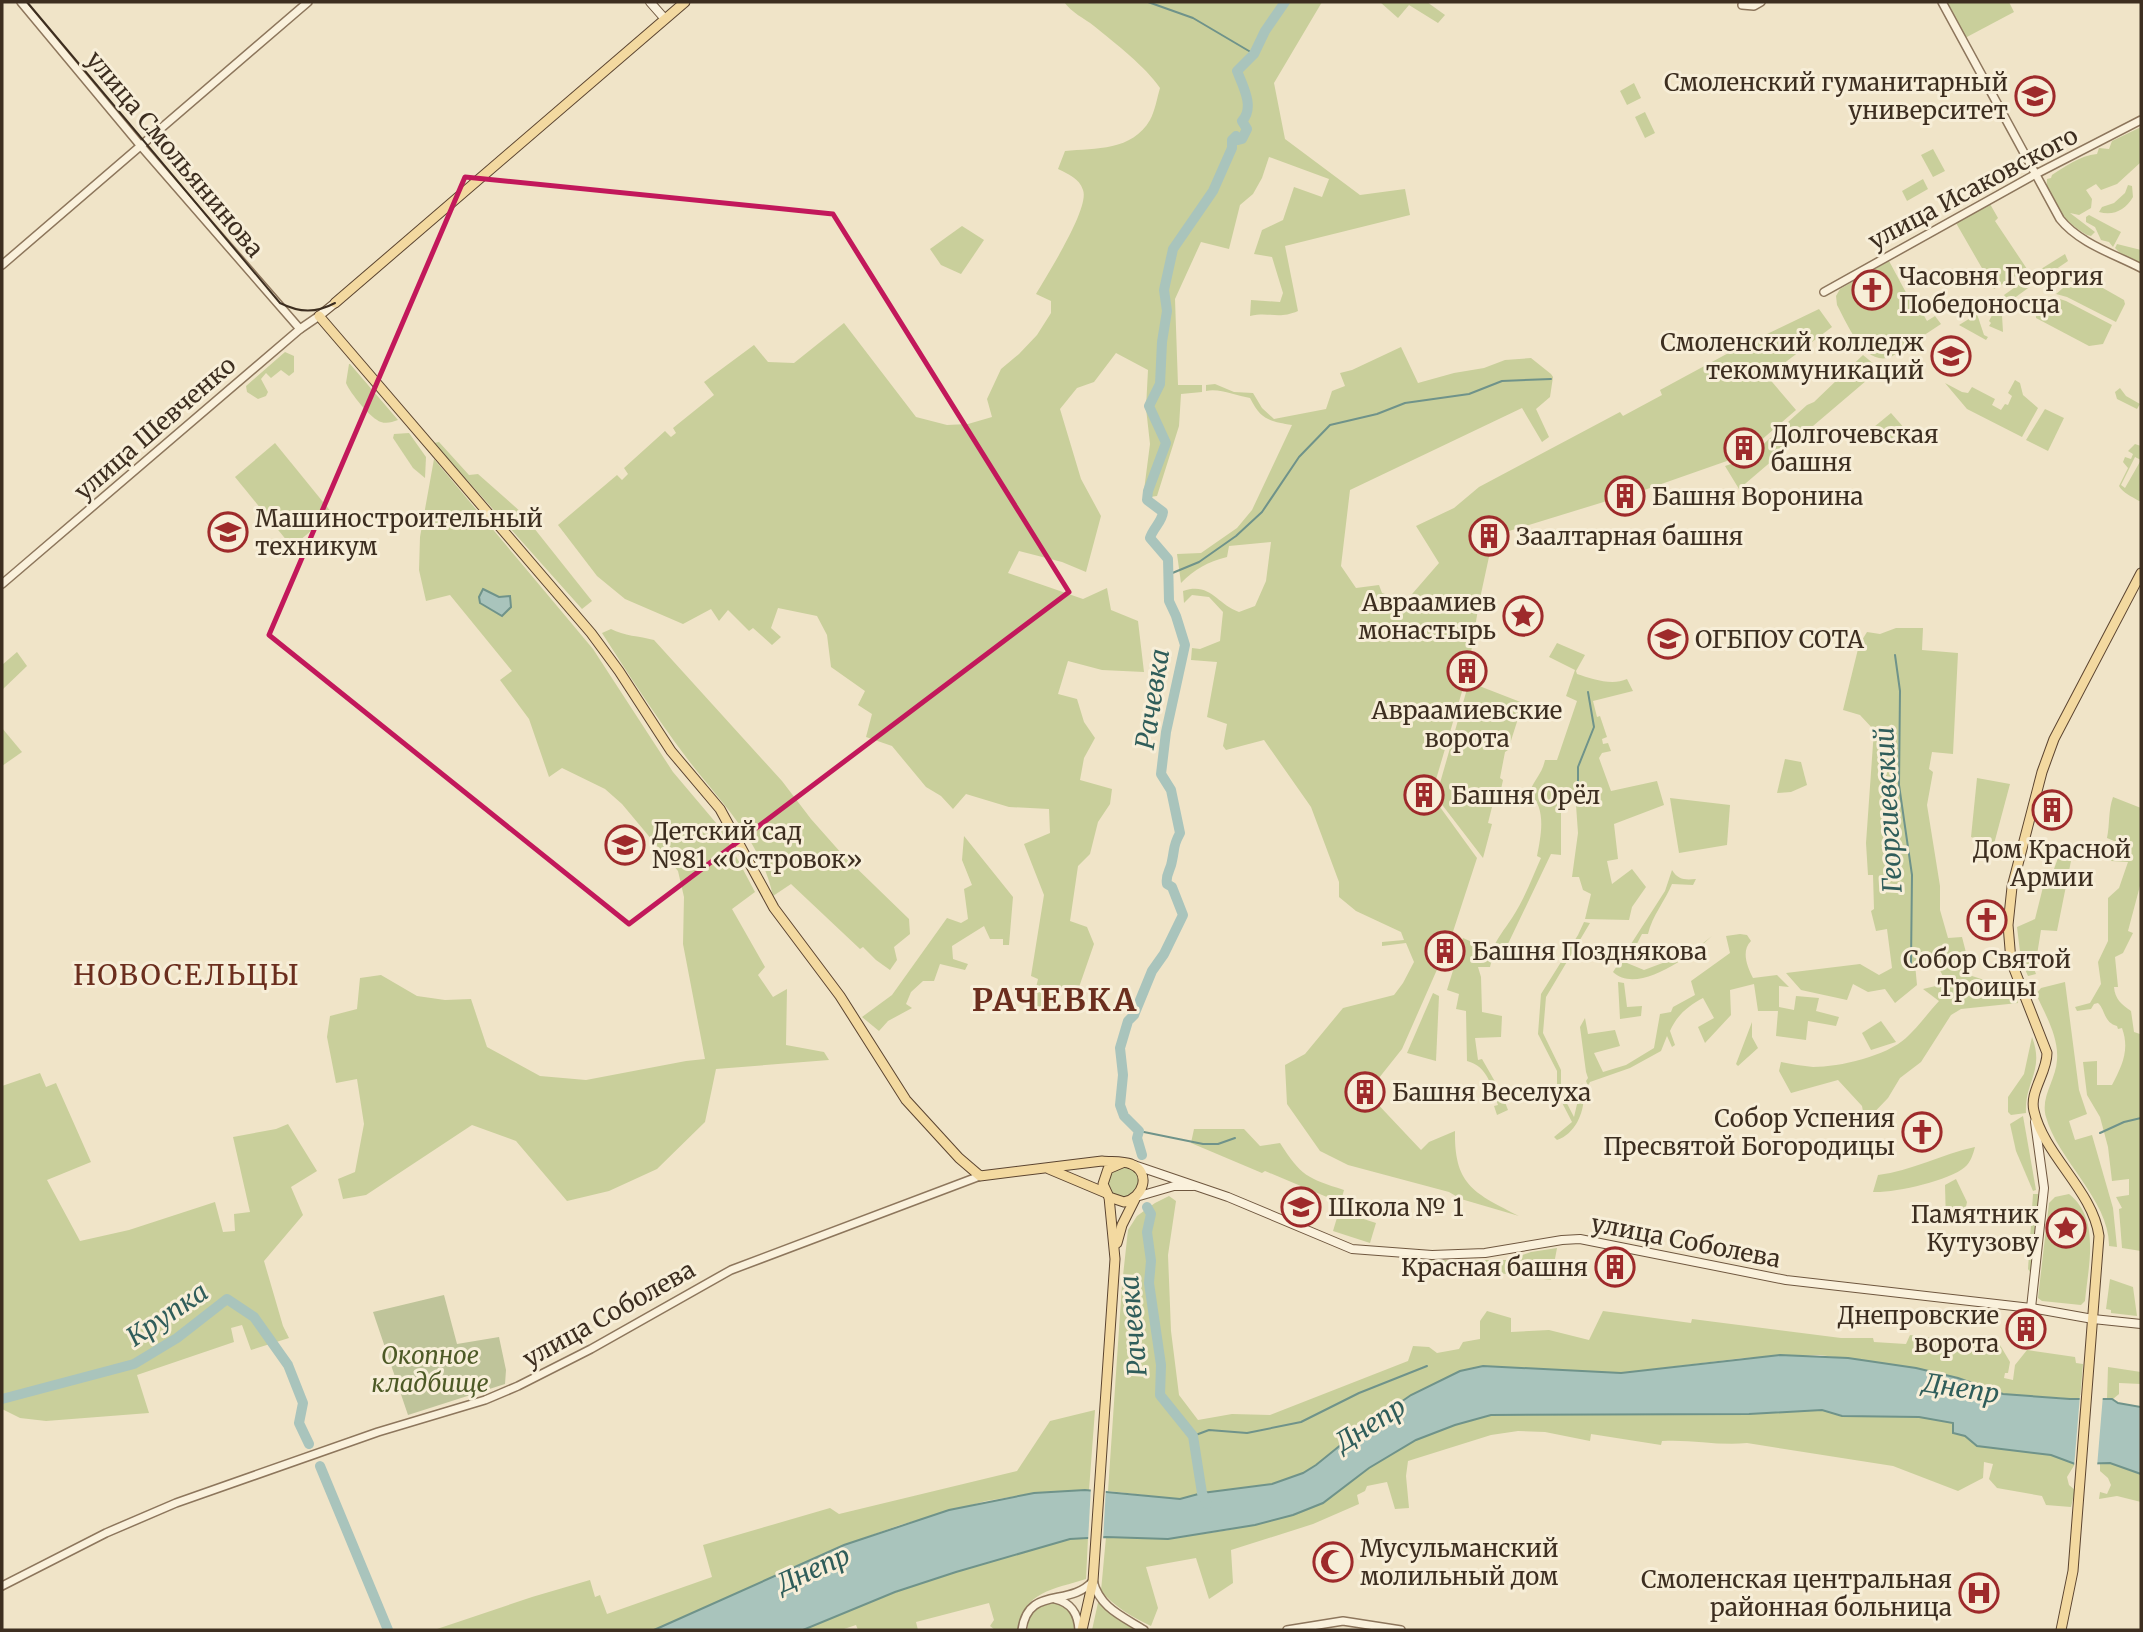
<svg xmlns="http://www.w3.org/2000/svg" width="2143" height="1632" viewBox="0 0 2143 1632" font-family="Merriweather,serif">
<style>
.green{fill:#c9cf9b;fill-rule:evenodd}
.cemetery{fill:#bfc49a}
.water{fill:#a9c4bc;stroke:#6f938a;stroke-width:2}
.pier{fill:#f0e4c8}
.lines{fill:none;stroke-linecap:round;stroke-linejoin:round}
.stream{stroke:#6f938a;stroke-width:2}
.river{stroke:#a9c4bc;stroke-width:10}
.tertiary-casing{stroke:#8d765c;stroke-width:10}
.secondary-casing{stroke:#6f573f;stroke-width:10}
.primary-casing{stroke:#5b4430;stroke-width:11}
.tertiary{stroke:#faf1dc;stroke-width:7}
.secondary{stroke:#faf1dc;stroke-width:8}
.primary{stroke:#f3d9a0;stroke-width:9}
.tram{stroke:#3d2e20;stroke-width:2}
.marked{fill:none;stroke:#c2185b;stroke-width:5;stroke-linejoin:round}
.labels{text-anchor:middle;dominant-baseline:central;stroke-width:6;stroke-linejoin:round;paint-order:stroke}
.poi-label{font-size:24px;fill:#3d2e20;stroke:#f7eed8;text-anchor:start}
.street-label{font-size:24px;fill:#3d2e20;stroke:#f7eed8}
.park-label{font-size:24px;font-style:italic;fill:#4d5a26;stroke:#f7eed8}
.water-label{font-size:26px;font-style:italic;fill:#2f5d5a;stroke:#f7eed8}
.quarter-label{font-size:28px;letter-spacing:2px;fill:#6b2e1e;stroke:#f7eed8}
.district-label{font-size:32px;font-weight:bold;letter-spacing:2px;fill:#6b2e1e;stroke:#f7eed8}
</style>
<rect width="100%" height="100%" fill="#f0e4c8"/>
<g class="green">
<path d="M 1064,2 L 1322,2 L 1274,83 L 1285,139 L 1360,195 L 1405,189 L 1410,215 L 1285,246 L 1298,311 C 1277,320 1270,311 1250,316 L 1251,300 L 1280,302 L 1283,293 L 1272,257 L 1254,254 L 1262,230 L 1283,220 L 1294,187 L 1322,197 L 1329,179 L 1269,157 L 1262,178 L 1253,194 L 1240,205 L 1229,249 L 1201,242 L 1175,299 L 1178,385 L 1202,385 L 1202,392 L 1181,394 L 1179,426 L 1157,496 L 1143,498 L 1150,444 L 1146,408 L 1148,370 L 1116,353 L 1094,382 L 1077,388 L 1060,409 L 1081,479 L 1101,516 L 1086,572 L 1062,562 L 1019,551 L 1008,573 L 1083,599 L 1107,588 L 1111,610 L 1138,621 L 1144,672 L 1102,670 L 1068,661 L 1058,694 L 1077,699 L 1084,722 L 1095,738 L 1084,758 L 1080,780 L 1112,789 L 1110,804 L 1098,822 L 1090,854 L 1078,866 L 1070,921 L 1087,927 L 1094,944 L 1078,990 L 1051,986 L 1048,1009 L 1037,1006 L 1033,1001 L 1038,979 L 1031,976 L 1044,895 L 1024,844 L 1050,833 L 1049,809 L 1009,807 L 966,794 L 953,809 L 941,796 L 926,787 L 892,746 L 866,737 L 872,714 L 858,705 L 865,691 L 831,667 L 827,635 L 817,616 L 778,608 L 771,628 L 781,637 L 772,645 L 753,628 L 749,631 L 728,610 L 719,621 L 711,609 L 683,624 L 625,599 L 597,576 L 558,525 L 617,475 L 622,480 L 628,474 L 624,468 L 665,431 L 671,437 L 676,433 L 673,428 L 714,395 L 704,382 L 754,345 L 768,362 L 794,363 L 844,323 L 916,417 L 947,425 L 968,424 L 992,417 L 987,399 L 1001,369 L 1019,354 L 1037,335 L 1051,313 L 1051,301 L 1036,294 C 1047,275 1090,208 1083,190 C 1079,178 1068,174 1058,169 L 1065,151 C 1096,148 1132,151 1150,120 C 1155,111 1157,98 1160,88 C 1146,67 1115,43 1094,26 C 1084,18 1072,13 1064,2 Z"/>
<polygon points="1380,2 1427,2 1445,15 1438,23 1409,5 1398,18"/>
<polygon points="1944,2 2009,2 2014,12 1965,38"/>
<polygon points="1634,83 1641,98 1627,105 1620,91"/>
<polygon points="1645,112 1655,133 1645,138 1635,117"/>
<path d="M 2141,127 L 2141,162 L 2117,184 L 2101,190 L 2096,184 L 2086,190 L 2092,199 L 2091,208 L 2079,215 L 2070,213 L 2095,232 L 2091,236 L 2087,235 C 2070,226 2044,200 2047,179 L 2051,178 L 2052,175 C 2066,166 2079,156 2097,154 L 2099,148 L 2109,149 L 2112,141 Z"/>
<polygon points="1933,149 1945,171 1933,177 1921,155"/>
<polygon points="1923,179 1928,189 1907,201 1902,191"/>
<path d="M 2128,185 L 2132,186 L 2133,197 C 2125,210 2114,216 2099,212 L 2102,207 L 2114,203 L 2125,193 Z"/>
<polygon points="1990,204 1998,218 1995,221 2027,269 1994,289 1956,223"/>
<polygon points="2089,215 2121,232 2113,247 2109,242 2101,240 2095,227 2086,222 2086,217"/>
<polygon points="962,226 984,240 961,274 941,265 930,249"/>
<polygon points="2117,244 2141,250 2141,264 2123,256 2115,248"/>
<polygon points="2065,254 2068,261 2046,276 2041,269"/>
<path d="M 1889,261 L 1910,300 L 1914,298 L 1927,321 L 1935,316 L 1941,324 L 1891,357 C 1864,367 1847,323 1837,305 L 1836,296 L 1840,289 Z"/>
<polygon points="2075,278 2087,279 2124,300 2125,304 2116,322 2067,297 2056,294"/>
<polygon points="2021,283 2035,283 2009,302 2004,295"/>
<polygon points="2051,296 2066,301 2112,325 2103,344 2089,346 2036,318 2036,308"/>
<polygon points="2001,298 2003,332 1989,326 1991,323 1989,321"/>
<path d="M 1819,309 L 1832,327 L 1767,376 L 1796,410 L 1751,449 L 1749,443 L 1744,441 L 1739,443 L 1738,451 L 1744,455 L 1630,495 L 1629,491 L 1620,493 L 1620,497 L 1496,535 L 1493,531 L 1488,529 L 1482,534 L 1484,542 L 1492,543 L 1479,603 L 1469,665 L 1461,663 L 1458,676 L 1466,678 L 1432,793 L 1429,788 L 1423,787 L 1418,790 L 1417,796 L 1423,802 L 1428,801 L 1432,796 L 1477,858 L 1448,947 L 1442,944 L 1438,953 L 1443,956 L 1402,1049 L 1371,1088 L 1367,1085 L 1361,1085 L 1357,1093 L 1363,1100 L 1371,1097 L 1421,1150 L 1429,1142 L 1455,1131 C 1454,1185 1474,1193 1519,1216 L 1461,1199 L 1449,1192 L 1348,1165 L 1320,1151 L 1287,1104 L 1285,1065 L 1305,1054 L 1343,1008 L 1394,995 L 1403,983 L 1414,962 L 1406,943 L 1382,946 L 1382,942 L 1404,940 L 1401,932 L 1356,911 L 1339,897 L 1339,882 L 1311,807 L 1264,740 L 1226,750 L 1223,746 L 1227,724 L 1207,717 L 1217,662 L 1191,660 L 1192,648 L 1200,649 L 1220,641 L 1223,612 L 1209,597 L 1192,595 L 1184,603 L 1183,591 C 1211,582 1216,604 1239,612 L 1255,606 L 1266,581 L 1271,542 L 1229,546 L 1227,557 C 1207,562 1195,569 1181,583 L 1177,554 L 1201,553 L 1237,528 L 1252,510 L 1292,425 C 1269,421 1261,420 1250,398 C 1236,396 1220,388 1206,391 L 1206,385 L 1215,384 L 1234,392 L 1253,393 L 1262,408 L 1274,419 L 1326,409 L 1332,391 L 1345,386 L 1340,373 L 1352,370 L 1401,347 L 1418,383 L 1454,373 L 1484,368 L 1505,360 L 1531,358 L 1551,374 L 1553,377 L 1550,397 L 1536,409 L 1549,437 L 1542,442 L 1522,408 L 1350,490 L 1341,566 L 1356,588 L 1379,585 L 1382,593 L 1406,601 L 1439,563 L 1416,526 L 1454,508 L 1479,487 L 1620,412 L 1623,416 L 1662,395 L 1660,390 L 1734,350 Z"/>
<polygon points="1977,314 1984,335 1988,337 1986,340 1959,325"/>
<polygon points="285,352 294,356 294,372 289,376 281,370 271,378 266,373 261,379 268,392 266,396 258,399 247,392 246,386"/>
<polygon points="1863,355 1880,369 1739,489 1725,466 1752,457 1758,449 1807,405 1814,402"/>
<path d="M 349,364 L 350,364 L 398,420 C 392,422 387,424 381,422 C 371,419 350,393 346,383 Z"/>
<polygon points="2015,380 2020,383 2023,395 2038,408 2022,437 1967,409 1945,383 1962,392 1968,393 1972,387 1995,399 1992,405 2001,410 2005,404 2008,405 2012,396 2008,393"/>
<polygon points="2120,388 2126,396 2140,404 2137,409 2117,399 2115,392"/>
<polygon points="2045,409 2064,418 2048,451 2026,440"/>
<polygon points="1891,413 1905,429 1889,443 1874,427"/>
<polygon points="409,433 426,457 425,478 413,468 393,438 394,434"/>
<polygon points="439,442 469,475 478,474 522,513 592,601 582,609 434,443"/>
<polygon points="275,443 332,513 292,547 235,477"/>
<path d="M 2135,444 L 2141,446 L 2141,501 L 2139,501 C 2131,496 2123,493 2119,486 L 2128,468 L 2123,462 L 2125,457 L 2131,459 L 2133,454 L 2128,451 ZM 2135,457 L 2141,460 L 2125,488 L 2121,485 Z"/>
<polygon points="434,459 593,649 673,772 722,830 755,892 732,909 765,967 758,975 773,997 787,989 786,1045 824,1052 829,1060 716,1069 705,1122 657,1169 609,1191 567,1201 516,1141 472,1125 366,1195 343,1199 338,1179 355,1172 364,1124 357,1079 336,1083 327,1037 330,1016 357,1009 360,978 381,975 417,996 445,1000 471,999 487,1047 540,1076 586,1080 686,1061 705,1059 683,944 684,897 678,871 622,804 605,789 562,768 549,777 529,719 500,680 512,671 450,595 426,601 419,570 420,537"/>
<path d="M 1896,628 L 1923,628 L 1922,650 L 1958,653 L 1953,754 L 1932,752 L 1929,769 L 1933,772 L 1927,805 L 1940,886 L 1940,910 L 1948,938 L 1962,937 L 1972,976 L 2003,986 L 2010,995 L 2015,993 L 2018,1003 L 1961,1009 L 1951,1015 L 1921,1062 L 1900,1078 L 1888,1098 L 1865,1122 L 1862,1106 L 1838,1080 L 1791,1093 L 1779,1071 L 1781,1062 C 1791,1064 1803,1066 1813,1067 C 1840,1067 1886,1056 1906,1038 C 1918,1027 1928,1013 1939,1001 L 1923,989 L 1944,984 L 1943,976 L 1936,963 L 1920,966 L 1915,964 L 1917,985 L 1895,1003 L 1885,989 L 1868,992 L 1853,984 L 1847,1000 L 1801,990 L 1786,973 L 1860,964 L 1879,975 L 1892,968 L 1887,929 L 1876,931 L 1871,911 L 1874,909 L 1873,875 L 1868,875 L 1866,843 L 1874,730 L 1860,715 L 1843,710 L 1859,645 L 1867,632 L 1880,634 Z"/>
<path d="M 611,629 C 624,636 639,636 654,640 L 782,781 L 811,819 L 842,854 L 909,919 L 910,934 L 894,947 L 897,960 L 890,970 L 876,960 L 863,947 L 860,949 L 791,884 L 773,896 C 760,838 720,802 686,757 C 656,717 629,675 602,633 Z"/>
<path d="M 1557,643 L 1585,655 L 1576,671 L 1577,674 C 1592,679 1612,686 1627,679 L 1633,691 L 1593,701 L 1597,717 L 1600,716 L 1607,737 L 1602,739 L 1603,744 L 1608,743 L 1611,751 L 1602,753 L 1599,758 L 1611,791 L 1657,781 L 1664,805 L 1614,824 L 1618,859 L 1607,861 L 1612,884 L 1632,869 L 1646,887 L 1632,907 L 1629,920 L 1585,919 L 1591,894 L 1583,890 L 1579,877 L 1572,877 L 1578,833 L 1575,791 L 1556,791 L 1557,807 L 1561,807 L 1561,855 L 1551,854 L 1506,948 L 1491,963 L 1490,967 L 1478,967 L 1481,977 L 1482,1012 L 1502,1016 L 1501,1037 L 1475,1038 L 1478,1060 L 1482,1059 L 1501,1092 L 1508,1110 L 1497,1115 L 1494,1106 L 1498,1105 C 1492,1088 1488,1066 1467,1061 L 1466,1011 L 1456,1009 L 1459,994 L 1447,990 L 1463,938 L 1492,951 C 1497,938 1504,930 1512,918 C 1524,900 1532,878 1541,858 L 1537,856 C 1541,836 1547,807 1529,793 C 1534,780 1542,774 1545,760 L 1557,760 L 1577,701 L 1566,696 L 1575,670 L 1549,657 Z"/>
<polygon points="17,652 27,666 2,690 2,665"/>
<polygon points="1469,682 1523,703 1508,750 1505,752 1500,778 1503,780 1498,803 1493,803 1488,823 1492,824 1483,858 1440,802 1438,790"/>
<polygon points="2,728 22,752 2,766"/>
<polygon points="1785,759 1801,762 1807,785 1791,792 1777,793"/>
<polygon points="1977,778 2010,784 1994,844 1971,837"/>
<path d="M 2113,797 L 2141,808 L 2141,882 L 2128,931 L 2133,933 L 2123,953 L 2115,957 L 2118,987 L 2114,987 C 2115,999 2121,1004 2131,1011 L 2134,1032 L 2140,1034 L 2141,1045 L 2141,1251 L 2122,1248 L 2119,1209 L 2122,1208 L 2116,1197 L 2129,1195 L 2129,1179 L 2112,1181 L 2108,1147 L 2100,1117 L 2087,1095 L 2083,1062 L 2097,1061 L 2097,1085 L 2112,1085 C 2122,1066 2130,1050 2122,1028 L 2118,1029 L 2117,1026 C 2104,1023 2105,1009 2098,1003 L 2094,1004 L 2091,1009 L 2077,1011 L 2075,1007 L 2090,1003 L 2101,984 L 2098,962 L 2108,941 L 2108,898 L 2119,888 L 2128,862 L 2111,861 L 2115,852 L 2111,851 L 2114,841 L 2107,838 C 2110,824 2108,811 2113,797 Z"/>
<polygon points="1670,798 1730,805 1727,845 1679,853"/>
<polygon points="964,836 1013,897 1009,945 1003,945 1003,939 990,939 984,926 952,946 953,959 968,964 965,970 940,964 934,981 923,981 911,992 906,1004 912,1008 888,1021 879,1031 862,1017 892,995 947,918 961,923 968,919 964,889 972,885 962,860"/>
<polygon points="2062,847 2073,851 2057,931 2041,930 2037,955 2040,964 2033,966 2036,974 2028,976 2021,960 2017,927 2035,919 2045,879 2050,880"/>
<path d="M 1672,870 C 1678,880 1685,880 1696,879 L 1693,885 L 1672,884 C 1665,901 1652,916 1648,934 L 1642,934 L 1627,963 L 1644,970 L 1692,952 L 1712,936 C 1693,954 1638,996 1613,972 L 1665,891 Z"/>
<path d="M 1584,922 L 1590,923 L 1546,997 L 1543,1033 L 1561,1070 L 1561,1092 L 1574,1117 L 1582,1083 C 1588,1103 1579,1133 1557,1140 L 1554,1137 L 1572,1122 L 1557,1093 L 1557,1071 L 1538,1034 L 1541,994 L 1578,935 Z"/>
<path d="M 1740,934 L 1747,935 L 1751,941 C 1741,951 1747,966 1753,978 L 1777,975 L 1789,987 L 1779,986 L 1779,1007 L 1794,1010 L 1796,996 L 1819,998 L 1816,1011 L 1839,1017 L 1836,1026 L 1808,1021 L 1806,1040 L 1776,1036 L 1778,1011 L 1758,1011 L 1754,984 L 1730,990 L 1731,1015 L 1705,1043 L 1698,1027 L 1714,1018 L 1703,998 C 1688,1006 1677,1015 1670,1031 L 1675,1045 L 1672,1047 L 1667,1036 L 1661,1051 L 1630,1068 L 1590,1082 L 1588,1086 L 1586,1081 L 1588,1078 L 1586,1072 L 1580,1027 L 1585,1018 L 1588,1034 L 1615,1030 L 1620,1046 L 1594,1053 L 1603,1072 L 1626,1065 L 1654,1048 L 1660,1014 L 1671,1012 L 1673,1007 L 1695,995 L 1691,981 L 1730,953 L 1726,936 Z"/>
<polygon points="1618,982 1624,983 1627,1007 1642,1006 1641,1016 1620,1019"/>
<path d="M 2065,982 L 2079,1090 L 2087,1114 L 2069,1121 L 2075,1140 L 2092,1135 L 2113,1208 L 2117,1247 L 2109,1246 C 2110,1201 2057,1159 2046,1117 C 2040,1097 2056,1080 2057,1060 C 2059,1037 2045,1014 2036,994 L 2041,988 Z"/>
<polygon points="1433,993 1439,996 1436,1061 1407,1053"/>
<polygon points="1881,1021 1896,1042 1871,1050 1862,1033"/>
<polygon points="1752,1022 1752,1037 1758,1048 1738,1066 1736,1064"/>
<path d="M 2032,1037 C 2045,1071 2024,1082 2026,1113 L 2011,1115 L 2008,1112 L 2008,1097 L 2024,1074 Z"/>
<polygon points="40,1073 46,1087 56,1083 91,1162 47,1180 80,1241 129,1230 215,1202 223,1232 235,1231 234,1214 250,1212 233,1137 276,1129 288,1124 317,1171 291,1187 303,1215 264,1261 283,1326 289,1338 251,1350 242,1325 231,1328 234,1342 137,1375 149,1413 46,1421 20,1418 2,1409 2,1086"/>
<polygon points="2023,1116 2036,1190 2033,1191 2016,1151 2010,1124"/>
<path d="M 1194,1129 L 1244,1129 L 1260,1146 L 1280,1143 C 1301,1176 1307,1178 1344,1190 L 1342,1197 L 1383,1216 L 1383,1218 L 1360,1211 L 1265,1171 L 1262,1173 L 1191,1143 Z"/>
<path d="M 1975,1147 C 1973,1154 1971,1162 1965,1167 C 1949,1181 1894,1193 1873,1192 L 1878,1175 C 1911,1171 1942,1154 1975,1147 Z"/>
<circle cx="1123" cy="1182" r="16"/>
<polygon points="1956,1179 1967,1202 1962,1225 1946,1224 1945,1185"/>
<polygon points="2033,1194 2038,1194 2039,1203 2032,1272 2030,1272 2028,1269"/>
<path d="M 2069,1194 C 2101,1219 2088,1267 2085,1301 L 2081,1305 L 2042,1301 L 2038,1298 L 2049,1203 L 2055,1197 Z"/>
<polygon points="1169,1196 1176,1201 1168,1255 1171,1331 1179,1395 1198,1420 1232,1414 1270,1415 1408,1361 1413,1346 1429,1347 1437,1353 1459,1349 1463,1342 1480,1339 1480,1321 1487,1311 1511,1318 1511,1332 1549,1330 1589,1340 1603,1311 1691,1323 1692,1319 1841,1338 1873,1338 1874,1342 1906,1344 1910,1335 1993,1346 1996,1352 2000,1345 2010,1362 2008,1373 2005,1373 2004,1378 2013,1380 2015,1365 2027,1350 2075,1357 2076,1363 2083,1364 2080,1399 2003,1394 1958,1378 1916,1368 1820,1355 1743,1358 1621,1373 1483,1366 1460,1371 1411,1395 1353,1435 1316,1465 1303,1473 1272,1484 1202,1493 1180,1499 1108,1491 1122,1285 1128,1230 1137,1216 1155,1203"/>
<polygon points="1339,1211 1376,1223 1370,1243 1333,1231"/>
<polygon points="1557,1248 1551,1280 1401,1260 1508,1260 1531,1252"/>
<polygon points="2110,1279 2133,1287 2137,1316 2111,1313 2111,1310 2106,1309"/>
<polygon points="2108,1367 2141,1372 2141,1384 2119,1383 2119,1394 2113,1399 2107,1399"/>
<polygon points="1095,1410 1089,1490 1034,1493 986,1501 900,1525 844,1545 654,1630 434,1630 532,1597 590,1580 595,1597 600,1595 607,1614 712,1577 703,1545 830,1508 839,1514 1017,1471 1050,1421"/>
<path d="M 1822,1410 L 1842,1416 L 1919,1417 L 1953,1423 L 1977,1446 L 2051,1455 L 2075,1464 L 2067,1477 L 2069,1485 L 2075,1490 L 2071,1507 L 2046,1505 L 2042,1496 L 1997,1488 L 1989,1479 L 1993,1464 L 1984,1462 L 1983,1478 L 1958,1491 L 1893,1466 L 1747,1443 C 1719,1446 1691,1439 1662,1441 L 1661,1445 L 1591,1434 L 1590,1441 L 1545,1432 L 1518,1431 L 1491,1435 L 1408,1461 L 1406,1476 L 1409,1508 L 1395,1509 L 1387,1482 L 1367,1486 L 1365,1491 L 1357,1495 L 1359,1504 L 1313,1524 L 1231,1550 L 1233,1583 L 1209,1599 L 1196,1558 L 1146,1567 L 1158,1608 L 1151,1626 C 1132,1617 1115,1607 1101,1591 L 1106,1537 L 1168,1539 L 1229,1530 L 1293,1515 L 1323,1503 L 1369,1468 L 1416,1440 L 1455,1425 L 1491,1415 L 1749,1414 Z"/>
<polygon points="2110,1463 2141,1474 2141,1502 2117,1496 2099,1499 2100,1492 2107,1494 2111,1485 2108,1478 2100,1471 2100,1464"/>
<path d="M 1088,1538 L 1086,1579 C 1055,1589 1021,1592 1019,1630 L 995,1630 L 990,1626 L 994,1620 L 989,1603 L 916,1622 L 918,1630 L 858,1630 L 856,1625 L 841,1630 L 803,1630 C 889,1591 979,1563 1070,1539 Z"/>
<polygon points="1099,1598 1143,1630 1092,1630"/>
<path d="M 1057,1600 L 1064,1602 L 1077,1619 L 1074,1630 L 1028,1630 C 1026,1612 1041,1604 1057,1600 Z"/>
</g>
<polygon class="cemetery" points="444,1295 457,1344 499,1337 506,1370 505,1384 408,1415 373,1312"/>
<g class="water">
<polygon points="483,589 499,597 510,596 511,607 502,616 480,603 479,597"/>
<polygon points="1780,1355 1848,1358 1916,1368 1958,1378 2003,1394 2070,1399 2112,1399 2118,1403 2141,1407 2141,1474 2110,1463 2075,1464 2051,1455 1977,1446 1965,1436 1953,1433 1953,1423 1919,1417 1842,1416 1822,1410 1749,1414 1491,1415 1455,1425 1416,1440 1369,1468 1323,1503 1293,1515 1255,1525 1168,1539 1106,1537 1070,1539 956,1572 895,1592 803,1630 654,1630 844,1545 949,1510 1034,1493 1085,1490 1180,1499 1202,1493 1272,1484 1303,1473 1316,1465 1353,1435 1411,1395 1460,1371 1483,1366 1621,1373"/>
</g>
<g class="pier">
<polygon points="2080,1395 2103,1395 2097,1467 2074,1467"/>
<polygon points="1091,1486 1106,1487 1103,1541 1088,1542"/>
</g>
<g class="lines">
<g class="stream">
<polyline points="1148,2 1193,18 1254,54"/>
<polyline points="1170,574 1199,562 1236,536 1262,512 1299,457 1330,425 1377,414 1405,403 1469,394 1502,381 1551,379"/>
<polyline points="1895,655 1900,691 1899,785 1912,875 1911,963"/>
<polyline points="1578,803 1578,767 1594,727 1588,692"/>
<polyline points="1139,1131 1203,1144 1218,1144 1235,1138"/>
<polyline points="2100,1133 2124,1122 2141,1118"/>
<polyline points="1193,1436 1209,1430 1247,1433 1301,1422 1359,1393 1427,1366"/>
</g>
<g class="river">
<path d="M 1142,1155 L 1137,1138 L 1139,1131 L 1124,1116 L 1120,1105 L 1123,1075 L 1120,1048 L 1128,1021 L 1134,1015 L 1152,971 L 1164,954 L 1183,915 L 1172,887 L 1167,884 C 1165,874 1171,870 1172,861 C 1175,847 1173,846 1180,833 L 1171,790 L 1161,774 L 1166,732 L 1185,645 L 1176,616 L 1169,601 L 1168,559 L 1150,538 C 1153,528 1162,522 1163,512 L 1147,500 L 1148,491 L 1166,443 L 1149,406 L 1160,384 L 1162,342 L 1167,311 L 1164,290 L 1173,249 L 1213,191 L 1232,148 L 1232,140 L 1236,136 L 1238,140 L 1242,139 L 1247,129 L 1242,121 C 1255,108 1243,86 1237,71 L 1254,54 L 1265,31 L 1285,2"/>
<polyline points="1147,1207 1151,1214 1147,1232 1151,1261 1149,1283 1161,1365 1160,1395 1193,1436 1202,1493 1207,1504"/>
<polyline points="2,1399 134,1364 177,1338 227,1299 254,1317 288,1365 303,1403 299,1423 309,1444"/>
<polyline points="320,1466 388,1630"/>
</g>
<g class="tertiary-casing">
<g id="tertiary">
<polyline points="21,2 140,145 300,329"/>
<path d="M 1942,2 L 2060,219 C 2079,243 2114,254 2141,268"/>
<polyline points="1742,5 1754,6 1761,2"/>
<polyline points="2,265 308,2"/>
<polyline points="1824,292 2034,175 2141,120"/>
<polyline points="2,584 300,329 319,316"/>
<polyline points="2,1586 106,1533 176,1503 378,1432 485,1400 518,1386 591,1349 731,1270 980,1176"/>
<path d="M 1055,1599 C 1072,1603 1078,1614 1079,1630"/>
<path d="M 1022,1630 C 1028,1585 1069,1608 1093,1581 C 1100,1608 1122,1616 1144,1630"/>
<polyline points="1287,1630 1343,1621 1401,1630"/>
</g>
</g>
<g class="secondary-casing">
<g id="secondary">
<polyline points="650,2 665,19"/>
<polyline points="319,316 335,303"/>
<polyline points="1134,1165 1228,1197 1352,1249 1432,1255 1485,1253 1562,1240 1580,1239 1786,1280 2031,1308 2093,1319 2141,1324"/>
<polyline points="1136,1197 1174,1186 1193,1186"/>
<polyline points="2031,1308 2044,1188 2035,1122"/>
</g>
</g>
<g class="primary-casing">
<g id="primary">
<polyline points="335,303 685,2"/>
<path d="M 319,316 L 591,633 L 619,671 L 671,751 L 720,809 L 774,908 L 840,996 L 906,1100 L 959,1158 L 980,1176 L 1102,1161 C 1111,1162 1123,1161 1131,1164 C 1152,1173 1143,1198 1124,1202 L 1109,1197 L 1103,1184 L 1108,1169 L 1122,1163"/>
<polyline points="1049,1169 1106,1193"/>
<polyline points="1117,1243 1122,1225 1135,1199"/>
<polyline points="1082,1630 1093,1581 1115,1259 1109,1197"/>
<path d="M 2061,1630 L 2073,1571 L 2099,1236 C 2093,1191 2044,1155 2034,1111 C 2029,1092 2047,1073 2047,1053 L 2011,961 L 2008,925 L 2012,887 L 2042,772 L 2054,739 L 2141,573"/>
</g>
</g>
<use href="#tertiary" class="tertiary"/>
<use href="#secondary" class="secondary"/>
<use href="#primary" class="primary"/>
<path class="tram" d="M 27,2 L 280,303 C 300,313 316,313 335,303"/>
</g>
<path class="marked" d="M 465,177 L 833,214 L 1069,592 L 629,924 L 269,635 Z"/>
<defs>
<g id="university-ring" transform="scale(2.0125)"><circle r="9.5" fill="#f7eed8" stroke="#9e2a2b" stroke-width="1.5"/><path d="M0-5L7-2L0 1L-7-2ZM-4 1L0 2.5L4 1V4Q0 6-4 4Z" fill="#9e2a2b"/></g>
<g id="church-ring" transform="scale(2.0125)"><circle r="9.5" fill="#f7eed8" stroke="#9e2a2b" stroke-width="1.5"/><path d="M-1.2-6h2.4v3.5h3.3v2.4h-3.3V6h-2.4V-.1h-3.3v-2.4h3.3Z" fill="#9e2a2b"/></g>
<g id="building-ring" transform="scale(2.0125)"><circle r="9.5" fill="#f7eed8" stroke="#9e2a2b" stroke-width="1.5"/><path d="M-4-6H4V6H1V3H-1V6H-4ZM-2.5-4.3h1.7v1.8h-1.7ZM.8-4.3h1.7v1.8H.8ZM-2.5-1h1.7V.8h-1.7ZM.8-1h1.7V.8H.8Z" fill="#9e2a2b"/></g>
<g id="sight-ring" transform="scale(2.0125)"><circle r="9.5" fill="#f7eed8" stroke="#9e2a2b" stroke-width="1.5"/><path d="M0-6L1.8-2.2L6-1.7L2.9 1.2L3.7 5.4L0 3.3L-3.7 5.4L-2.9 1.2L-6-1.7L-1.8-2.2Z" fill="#9e2a2b"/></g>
<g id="school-ring" transform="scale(2.0125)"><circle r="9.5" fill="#f7eed8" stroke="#9e2a2b" stroke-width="1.5"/><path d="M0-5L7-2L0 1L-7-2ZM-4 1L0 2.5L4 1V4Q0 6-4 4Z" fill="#9e2a2b"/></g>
<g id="mosque-ring" transform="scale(2.0125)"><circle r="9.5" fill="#f7eed8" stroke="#9e2a2b" stroke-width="1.5"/><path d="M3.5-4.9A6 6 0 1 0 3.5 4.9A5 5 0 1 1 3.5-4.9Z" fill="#9e2a2b"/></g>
<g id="hospital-ring" transform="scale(2.0125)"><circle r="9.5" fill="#f7eed8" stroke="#9e2a2b" stroke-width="1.5"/><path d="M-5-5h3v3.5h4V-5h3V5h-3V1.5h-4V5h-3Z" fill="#9e2a2b"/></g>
</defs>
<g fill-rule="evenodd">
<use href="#university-ring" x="2035" y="96"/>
<use href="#church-ring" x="1872" y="290"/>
<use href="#university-ring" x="1951" y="356"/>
<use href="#building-ring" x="1744" y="448"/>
<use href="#building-ring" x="1625" y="496"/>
<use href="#university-ring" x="228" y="532"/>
<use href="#building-ring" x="1489" y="536"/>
<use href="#sight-ring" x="1523" y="616"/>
<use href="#university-ring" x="1668" y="639"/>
<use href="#building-ring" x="1467" y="671"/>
<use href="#building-ring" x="1424" y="795"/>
<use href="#building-ring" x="2052" y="810"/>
<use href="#school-ring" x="625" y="845"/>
<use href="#church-ring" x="1987" y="920"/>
<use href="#building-ring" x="1445" y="951"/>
<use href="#building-ring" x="1365" y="1092"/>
<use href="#church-ring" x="1922" y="1132"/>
<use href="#school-ring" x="1301" y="1207"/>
<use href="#sight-ring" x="2066" y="1228"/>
<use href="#building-ring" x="1615" y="1267"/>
<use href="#building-ring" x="2026" y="1329"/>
<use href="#mosque-ring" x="1333" y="1562"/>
<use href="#hospital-ring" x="1979" y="1593"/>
</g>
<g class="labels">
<g class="poi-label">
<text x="2008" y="82" text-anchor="end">Смоленский гуманитарный<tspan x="2008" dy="28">университет</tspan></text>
<text x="1899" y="276">Часовня Георгия<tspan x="1899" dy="28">Победоносца</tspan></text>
<text x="1924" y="342" text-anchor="end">Смоленский колледж<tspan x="1924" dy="28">текоммуникаций</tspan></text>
<text x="1771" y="434">Долгочевская<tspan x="1771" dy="28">башня</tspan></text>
<text x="1652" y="496">Башня Воронина</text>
<text x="255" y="518">Машиностроительный<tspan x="255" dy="28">техникум</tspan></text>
<text x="1516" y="536">Заалтарная башня</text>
<text x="1496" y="602" text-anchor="end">Авраамиев<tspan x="1496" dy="28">монастырь</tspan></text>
<text x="1695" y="639">ОГБПОУ СОТА</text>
<text x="1467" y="710" text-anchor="middle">Авраамиевские<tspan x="1467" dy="28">ворота</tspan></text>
<text x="1451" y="795">Башня Орёл</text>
<text x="652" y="831">Детский сад<tspan x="652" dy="28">№81 «Островок»</tspan></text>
<text x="2052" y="849" text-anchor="middle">Дом Красной<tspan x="2052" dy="28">Армии</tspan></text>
<text x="1472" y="951">Башня Позднякова</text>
<text x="1987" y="959" text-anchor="middle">Собор Святой<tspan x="1987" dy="28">Троицы</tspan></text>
<text x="1392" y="1092">Башня Веселуха</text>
<text x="1895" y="1118" text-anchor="end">Собор Успения<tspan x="1895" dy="28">Пресвятой Богородицы</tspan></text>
<text x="1328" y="1207">Школа № 1</text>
<text x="2039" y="1214" text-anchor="end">Памятник<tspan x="2039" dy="28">Кутузову</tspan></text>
<text x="1588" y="1267" text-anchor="end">Красная башня</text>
<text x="1999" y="1315" text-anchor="end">Днепровские<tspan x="1999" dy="28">ворота</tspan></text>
<text x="1360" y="1548">Мусульманский<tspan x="1360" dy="28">молильный дом</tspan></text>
<text x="1952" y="1579" text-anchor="end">Смоленская центральная<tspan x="1952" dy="28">районная больница</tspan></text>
</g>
<g class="street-label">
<text transform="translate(175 154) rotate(50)">улица Смольянинова</text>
<text transform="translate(1973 188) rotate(-28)">улица Исаковского</text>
<text transform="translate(155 428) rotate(-41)">улица Шевченко</text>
<text transform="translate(1686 1241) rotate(11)">улица Соболева</text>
<text transform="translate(609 1314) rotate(-29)">улица Соболева</text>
</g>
<g class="park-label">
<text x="430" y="1355">Окопное<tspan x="430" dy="28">кладбище</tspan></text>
</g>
<g class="water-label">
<text transform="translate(1152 699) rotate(-81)">Рачевка</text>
<text transform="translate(1888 810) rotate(-93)">Георгиевский</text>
<text transform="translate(167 1314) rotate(-34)">Крупка</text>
<text transform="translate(1133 1326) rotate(-95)">Рачевка</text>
<text transform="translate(1961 1388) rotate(9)">Днепр</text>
<text transform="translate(1370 1424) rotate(-32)">Днепр</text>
<text transform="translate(813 1569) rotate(-24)">Днепр</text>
</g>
<g class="quarter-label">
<text x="187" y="975">НОВОСЕЛЬЦЫ</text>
</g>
<g class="district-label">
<text x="1055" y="1000">РАЧЕВКА</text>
</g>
</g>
<rect width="2143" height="1632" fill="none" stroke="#3d2e20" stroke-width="7"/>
</svg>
